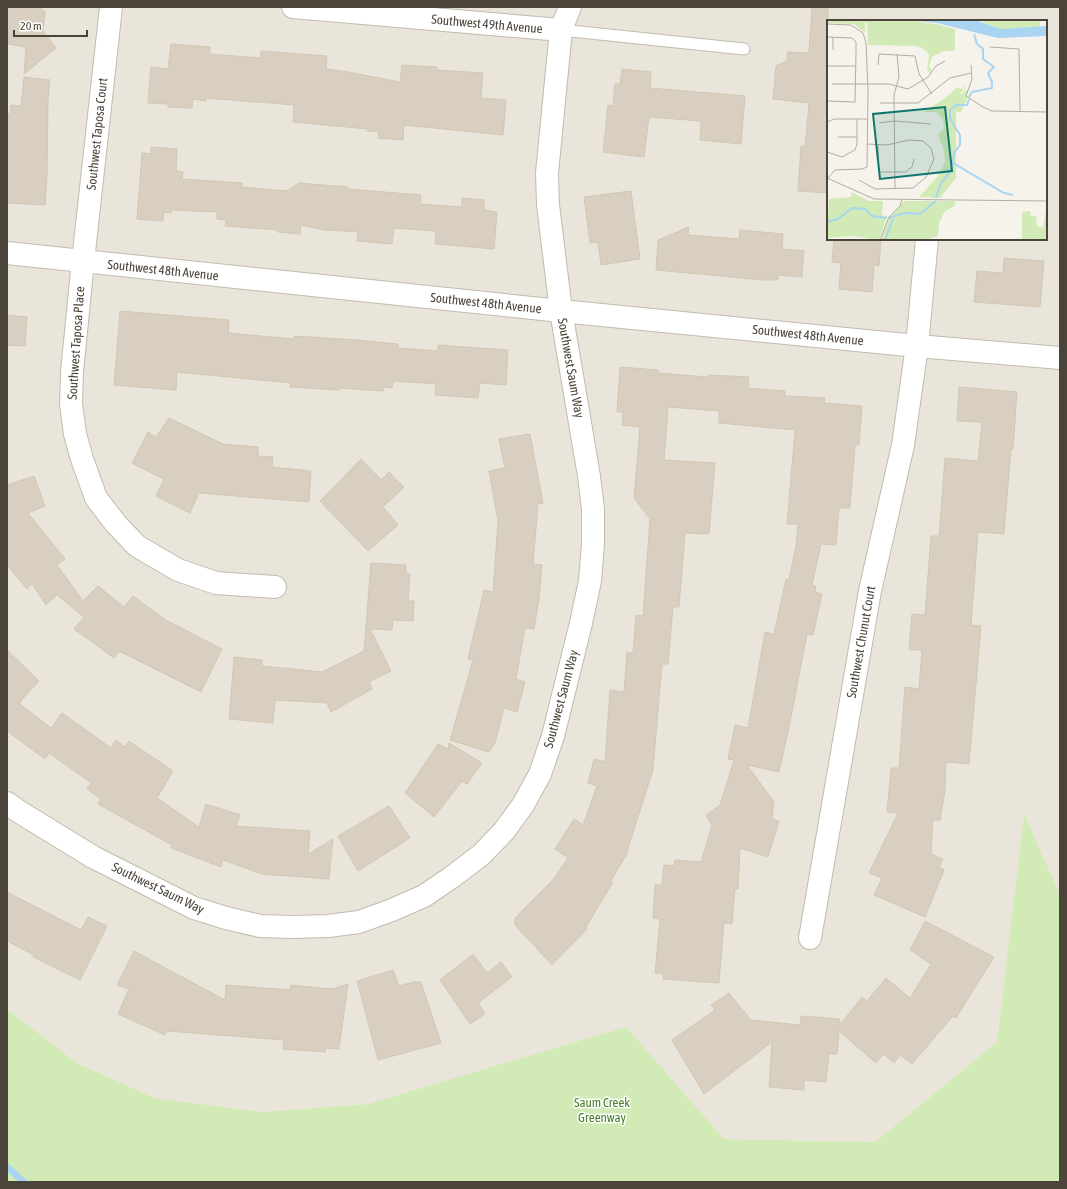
<svg xmlns="http://www.w3.org/2000/svg" width="1067" height="1189" viewBox="0 0 1067 1189" font-family="'Asap Condensed',sans-serif">
<style>
.residential{fill:#eae5da;fill-rule:evenodd}
.green{fill:#d2eab5}
.lines{fill:none;stroke-linecap:round;stroke-linejoin:round}
.stream{stroke:#a9d4f2;stroke-width:7}
.building{fill:#d8cfc1;stroke:#d3c7b4}
.lane-casing{stroke:#c2bbae;stroke-width:13}
.street-casing{stroke:#c2bbae;stroke-width:24}
.lane{stroke:#fff;stroke-width:11}
.street{stroke:#fff;stroke-width:22}
.labels{text-anchor:middle;dominant-baseline:central;stroke-width:3;stroke-linejoin:round;paint-order:stroke}
.street-label{font-size:13px;fill:#4b4439;stroke:#fff}
.park-label{font-size:13px;fill:#4a7f2a;stroke:#fff}
.inset-river{fill:none;stroke:#a9d4f2;stroke-width:2}
.inset-road{fill:none;stroke:#b2ada4;stroke-width:1}
.view{fill:#0f766e;fill-opacity:0.15;stroke:#0f766e;stroke-width:2}
.inset-edge{fill:none;stroke:#4b4439;stroke-width:2}
</style>
<rect width="100%" height="100%" fill="#f6f3ec"/>
<path class="residential" d="M 7,7 L 1060,7 L 1060,895 L 1024,815 L 997,1042 L 875,1142 L 724,1139 L 626,1028 L 368,1104 L 262,1112 L 155,1098 L 77,1063 L 7,1009 ZM 828,21 L 1046,21 L 1046,239 L 828,239 Z"/>
<polygon class="green" points="1024,814 1060,895 1060,1182 7,1182 7,1009 77,1063 155,1098 262,1112 368,1104 626,1027 724,1139 875,1142 997,1042"/>
<g class="lines">
<polyline class="stream" points="7,1167 24,1182"/>
</g>
<g class="building">
<polygon points="7,7 42,7 41,10 45,11 43,31 56,48 24,74 26,47 7,44"/>
<polygon points="812,7 828,7 828,193 798,191 801,146 805,147 809,103 773,99 776,66 787,61 788,52 809,53"/>
<polygon points="171,44 210,47 210,54 260,58 261,51 327,56 326,69 348,72 400,82 402,65 437,67 437,70 483,73 481,98 506,100 503,135 404,125 403,140 378,138 379,132 367,131 368,129 293,122 294,105 206,98 206,101 193,99 192,108 168,107 168,104 148,103 151,67 168,69"/>
<polygon points="622,69 651,72 650,88 745,96 741,144 700,140 701,121 649,117 644,157 603,152 608,105 613,106 615,84 620,84"/>
<polygon points="24,77 50,80 48,99 47,174 45,205 7,203 7,114 10,114 11,105 21,106"/>
<polygon points="151,147 177,149 176,171 183,172 182,179 242,183 242,187 287,191 299,183 348,187 348,189 421,195 420,204 462,207 462,198 484,200 484,210 497,212 494,249 435,244 436,231 394,228 392,244 357,241 358,232 325,230 301,225 300,234 278,232 278,230 225,226 226,220 217,219 217,212 171,210 171,213 164,212 163,221 137,219 142,153 151,154"/>
<polygon points="631,191 640,259 601,265 598,242 590,243 584,197"/>
<polygon points="689,227 688,235 739,239 740,230 783,234 782,249 804,251 802,277 778,275 778,280 764,280 656,270 658,240"/>
<polygon points="834,239 881,239 879,266 874,265 872,292 839,289 841,263 832,262"/>
<polygon points="1004,258 1044,261 1040,307 974,302 977,271 1003,273"/>
<polygon points="120,311 229,320 228,333 294,339 294,336 356,340 398,344 398,348 438,351 438,345 508,350 506,385 480,383 478,398 435,395 436,384 393,381 392,388 383,387 383,391 339,388 339,390 290,387 291,383 177,372 176,390 114,385"/>
<polygon points="7,315 27,317 25,346 7,345"/>
<polygon points="620,367 658,370 658,373 708,377 709,375 749,377 748,388 785,391 785,396 825,398 824,403 862,406 859,445 855,445 850,508 839,508 836,545 821,544 812,585 816,586 815,592 822,594 813,635 807,634 789,727 779,772 747,765 774,802 772,819 779,821 768,857 740,848 738,889 735,889 732,924 724,923 719,983 663,979 664,974 655,973 660,919 653,918 655,885 662,885 664,865 674,866 675,860 701,862 712,826 706,815 720,805 734,760 728,759 735,725 748,728 765,632 774,634 786,579 789,579 796,546 798,524 787,524 795,430 719,423 719,411 668,407 664,460 715,463 709,534 685,533 679,607 673,607 668,664 662,664 653,770 627,851 628,852 610,882 613,882 586,927 587,929 552,965 515,925 515,918 552,881 568,858 555,849 574,819 583,825 597,786 588,783 594,759 605,762 610,690 624,692 627,652 633,653 636,615 643,616 650,519 634,498 640,427 622,425 623,412 617,412"/>
<polygon points="959,387 1017,392 1013,449 1011,449 1004,534 978,532 971,625 981,626 969,764 946,762 945,790 940,820 933,820 931,854 943,859 939,867 944,870 925,917 874,895 882,878 869,873 898,813 887,812 891,768 899,768 905,687 919,689 922,650 909,650 912,614 925,615 931,536 939,536 945,458 978,461 982,422 957,421"/>
<polygon points="169,418 223,444 258,447 258,456 273,457 272,467 311,471 309,502 199,493 190,513 156,496 164,479 132,463 148,432 156,437"/>
<polygon points="530,434 543,503 538,504 533,564 542,565 539,599 534,629 525,628 516,679 525,682 517,712 504,708 495,743 489,752 450,740 473,660 468,659 484,590 493,592 498,521 489,471 505,468 499,439"/>
<polygon points="361,459 381,480 389,472 404,487 383,507 398,525 368,551 320,501"/>
<polygon points="34,476 45,506 28,513 65,559 57,565 83,601 98,586 124,607 133,596 166,620 222,649 201,692 119,651 114,658 74,629 84,617 57,595 46,605 32,584 27,589 7,565 7,485"/>
<polygon points="371,563 406,565 406,574 410,574 408,601 414,601 413,621 393,620 392,630 370,629 391,671 369,682 372,689 331,712 327,703 275,700 273,723 229,719 234,657 262,660 262,666 322,672 364,651"/>
<polygon points="7,650 39,681 19,703 51,728 62,713 111,748 116,740 125,747 129,741 173,771 157,798 199,827 206,804 240,815 236,826 310,831 308,854 333,839 329,879 262,874 223,860 221,867 171,848 172,845 98,804 101,799 87,789 91,783 49,753 45,759 7,731"/>
<polygon points="449,743 482,763 467,784 462,781 434,817 405,793 438,744 448,749"/>
<polygon points="389,806 410,838 358,871 338,836"/>
<polygon points="7,892 81,930 88,917 107,926 80,980 33,957 34,955 7,941"/>
<polygon points="925,921 994,957 956,1018 953,1016 912,1064 900,1055 894,1063 883,1054 876,1063 839,1031 837,1054 829,1054 826,1082 804,1080 804,1090 769,1087 772,1042 704,1094 672,1040 715,1010 711,1005 729,993 751,1020 800,1025 801,1016 840,1019 839,1026 862,997 867,1001 886,978 910,998 931,964 910,950"/>
<polygon points="134,951 225,1000 226,985 290,990 291,985 332,989 348,984 339,1049 326,1048 325,1052 283,1049 284,1040 167,1031 165,1035 118,1014 129,989 117,985"/>
<polygon points="473,954 487,973 501,962 512,977 478,1003 485,1014 470,1024 440,980"/>
<polygon points="393,970 399,986 413,982 421,982 441,1043 378,1060 357,981"/>
</g>
<g class="lines">
<g class="lane-casing">
<polyline id="lane" points="561,30 744,49"/>
</g>
<g class="street-casing">
<g id="street">
<polyline points="111,7 83,261 72,372 71,404 75,434 82,459 96,498 116,524 137,546 178,570 216,583 275,587"/>
<polyline points="293,7 561,30"/>
<polyline points="7,253 561,311 917,346 1060,358"/>
<polyline points="7,803 18,811 93,857 194,908 226,918 260,926 292,927 328,926 359,922 392,910 424,896 452,877 481,855 504,831 523,805 540,774 553,736 581,623 590,581 593,544 593,509 589,476 561,311 548,205 547,173 561,30 570,7"/>
<polyline points="810,938 870,591 903,445 917,346 927,239"/>
</g>
</g>
<use href="#lane" class="lane"/>
<use href="#street" class="street"/>
</g>
<g class="labels">
<g class="street-label">
<text transform="translate(487 24) rotate(5)">Southwest 49th Avenue</text>
<text transform="translate(97 134) rotate(-84)">Southwest Taposa Court</text>
<text transform="translate(163 270) rotate(6)">Southwest 48th Avenue</text>
<text transform="translate(486 303) rotate(6)">Southwest 48th Avenue</text>
<text transform="translate(808 335) rotate(6)">Southwest 48th Avenue</text>
<text transform="translate(76 343) rotate(-86)">Southwest Taposa Place</text>
<text transform="translate(571 368) rotate(80)">Southwest Saum Way</text>
<text transform="translate(861 642) rotate(-80)">Southwest Chunut Court</text>
<text transform="translate(561 699) rotate(-75)">Southwest Saum Way</text>
<text transform="translate(158 888) rotate(26)">Southwest Saum Way</text>
</g>
<g class="park-label">
<text x="602" y="1102">Saum Creek<tspan x="602" dy="15">Greenway</tspan></text>
</g>
</g>
<g transform="translate(827 20)">
<rect width="220" height="220" fill="#f6f3ec"/>
<path d="M 0,0 L 77,0 L 109,4 L 128,9 L 128,31 L 116,31 L 105,37 L 102,47 L 105,50 L 103,53 L 100,50 L 102,34 L 95,28 L 89,26 L 41,25 L 40,2 L 38,3 L 38,13 L 27,4 L 0,3 ZM 151,0 L 213,0 L 213,7 L 174,9 ZM 137,66 L 139,68 L 133,73 L 137,76 L 135,73 L 140,70 L 140,79 L 134,92 L 129,92 L 129,158 L 113,178 L 92,177 L 111,156 L 118,142 L 117,130 L 111,115 L 117,108 L 116,99 L 109,92 L 96,92 L 117,79 L 129,68 L 137,69 ZM 24,172 L 42,181 L 56,181 L 55,195 L 60,196 L 52,220 L 24,216 L 0,218 L 2,179 L 24,177 ZM 77,181 L 128,181 L 128,186 L 118,191 L 112,203 L 111,216 L 98,220 L 54,220 L 62,198 ZM 220,182 L 220,220 L 195,219 L 195,192 L 203,191 L 204,196 L 209,196 L 210,206 L 216,208 Z" fill="#d2eab5"/>
<path d="M 80,0 L 148,0 L 174,9 L 220,6 L 220,16 L 171,18 L 110,3 Z" fill="#a9d4f2"/>
<path class="inset-river" d="M 142,77 L 145,72 L 165,68 L 165,62 L 161,53 L 167,47 L 156,39 L 156,29 L 150,24 L 147,14M 126,143 L 177,173 L 186,175M 109,178 L 113,165 L 124,150 L 127,133 L 133,125 L 133,115 L 123,99 L 123,90 L 130,85 L 140,85 L 142,79M 62,198 L 78,193 L 93,194 L 109,181M 0,202 L 11,199 L 25,188 L 38,189 L 45,196 L 60,198M 58,220 L 66,199"/>
<path class="inset-road" d="M 0,4 L 24,5 L 36,13 L 39,23 L 41,70 L 40,147 L 35,149 L 8,150 L 0,159M 0,17 L 25,18 L 29,22 L 29,32 L 28,82 L 0,81M 163,27 L 192,29 L 193,91M 6,30 L 6,17M 51,45 L 52,34 L 88,36 L 92,54 L 105,74M 144,45 L 145,59 L 139,76 L 156,87 L 165,91 L 220,92M 0,46 L 28,46M 5,64 L 62,64 L 81,69 L 101,57 L 109,46 L 118,41M 53,83 L 91,83 L 123,58 L 144,53M 0,102 L 7,99 L 40,99M 52,103 L 68,101 L 104,104M 11,117 L 30,117M 51,125 L 52,152 L 79,152 L 85,147 L 87,139M 0,132 L 15,137 L 28,130 L 30,124 L 30,99M 0,158 L 47,179 L 220,181M 32,160 L 48,169 L 86,168 L 99,157 L 107,139 L 104,128 L 96,121 L 82,120 L 60,125 L 40,124M 68,169 L 67,75 L 72,57 L 70,34M 53,220 L 62,197 L 73,186 L 75,179"/>
<path class="view" d="M 118,87 L 125,151 L 53,159 L 46,94 Z"/>
<rect width="220" height="220" class="inset-edge"/>
</g>
<rect width="1067" height="1189" fill="none" stroke="#4b4439" stroke-width="16"/>
<path d="M14 30v6h73v-6" fill="none" stroke="#4b4439" stroke-width="2"/>
<text x="20" y="30" font-size="12" fill="#4b4439" stroke="#ffffff" stroke-width="3" paint-order="stroke">20 m</text>
</svg>
